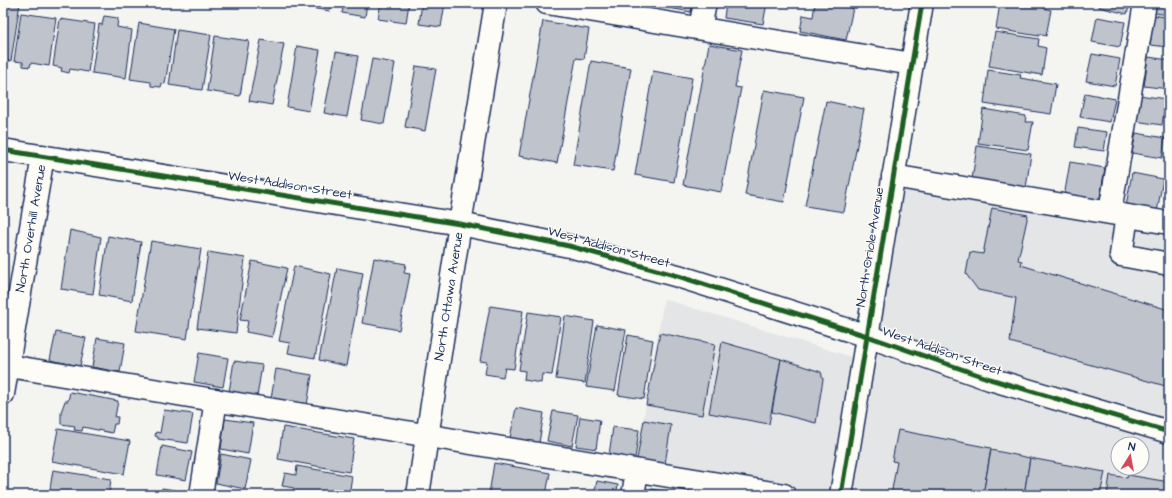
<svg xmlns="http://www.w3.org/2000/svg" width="1172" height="498" viewBox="0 0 1172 498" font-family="'Architects Daughter',sans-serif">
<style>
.built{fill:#e4e5e6;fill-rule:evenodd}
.building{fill:#bfc3cc;stroke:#1b2f5e}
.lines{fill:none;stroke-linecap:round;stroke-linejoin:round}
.minor-casing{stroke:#1b2f5e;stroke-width:25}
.minor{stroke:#fdfcf7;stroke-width:22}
.cycleway-casing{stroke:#fdfcf7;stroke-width:8}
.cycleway{stroke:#1b5e20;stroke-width:5}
.labels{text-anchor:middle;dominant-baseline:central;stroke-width:3;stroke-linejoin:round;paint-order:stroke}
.street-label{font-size:13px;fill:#1b2f5e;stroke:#fdfcf7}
</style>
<rect width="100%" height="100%" fill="#f4f4f1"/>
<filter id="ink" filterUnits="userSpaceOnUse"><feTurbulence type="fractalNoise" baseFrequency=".025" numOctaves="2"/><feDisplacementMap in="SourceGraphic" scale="8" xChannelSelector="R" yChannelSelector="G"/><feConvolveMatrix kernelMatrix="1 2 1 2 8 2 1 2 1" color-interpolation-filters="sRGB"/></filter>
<g filter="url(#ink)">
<path class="built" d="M 905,181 L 1169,227 L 1169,495 L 824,495 L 636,463 L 664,299 L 874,364 ZM 1118,444 L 1142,444 L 1142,468 L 1118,468 Z"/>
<g class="building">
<polygon points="3,3 20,3 11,61 3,60"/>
<polygon points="304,3 331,3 330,11 304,7"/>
<polygon points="344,3 367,3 365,17 342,13"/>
<polygon points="381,3 409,3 406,23 378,19"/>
<polygon points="422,3 445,3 441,27 419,24"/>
<polygon points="665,3 698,3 696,13 664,7"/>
<polygon points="726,3 767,3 763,24 724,18"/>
<polygon points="815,3 853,8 846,40 800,31 803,15 813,17"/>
<polygon points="1000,3 1044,3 1043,8 1051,10 1046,36 1039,34 1039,36 996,29"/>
<polygon points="1100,3 1130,3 1127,14 1099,7"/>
<polygon points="1156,3 1169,3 1169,15 1155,13"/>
<polygon points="21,13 56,18 49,66 31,63 30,67 23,66 23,62 14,61"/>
<polygon points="1154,15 1169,18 1169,47 1150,45"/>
<polygon points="104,16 118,18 117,27 132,30 126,78 92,73 99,24 102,25"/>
<polygon points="1097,17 1125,22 1120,47 1092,42"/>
<polygon points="60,19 95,24 88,72 70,69 69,73 61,71 62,68 53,66"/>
<polygon points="543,21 589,29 584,59 576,58 557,163 519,156"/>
<polygon points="139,23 174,29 165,84 162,83 161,87 151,86 151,82 130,79"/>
<polygon points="177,30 211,35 202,90 169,85"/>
<polygon points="995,32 1039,39 1038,46 1046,48 1042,75 989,66"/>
<polygon points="215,36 249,41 240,96 207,91"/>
<polygon points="261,40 284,44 272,105 249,101"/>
<polygon points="709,44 742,50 735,87 741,88 721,192 683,185"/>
<polygon points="297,46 320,50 309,111 287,107"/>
<polygon points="336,52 358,56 347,117 324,113"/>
<polygon points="1092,54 1120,59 1115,86 1086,81"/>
<polygon points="1148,57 1169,60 1169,89 1144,86"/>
<polygon points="372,59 395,63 384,124 361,120"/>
<polygon points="591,61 631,68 613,171 573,165"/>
<polygon points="416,66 436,69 425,131 405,127"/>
<polygon points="988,70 1021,75 1020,78 1056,84 1051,114 984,104"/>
<polygon points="653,71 692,78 674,182 635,175"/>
<polygon points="764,90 804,97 784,202 745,195"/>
<polygon points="1085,93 1115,99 1110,122 1080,117"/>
<polygon points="1139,95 1166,99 1162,125 1135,121"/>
<polygon points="826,101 864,109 844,212 805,206"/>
<polygon points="983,109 1026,116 1025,122 1033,122 1028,150 978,143"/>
<polygon points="1078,128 1107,132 1104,151 1075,147"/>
<polygon points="1136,133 1165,138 1162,158 1132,153"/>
<polygon points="977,146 1031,154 1026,188 972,180"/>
<polygon points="1070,162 1105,168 1099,203 1064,197"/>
<polygon points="1132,173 1163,179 1157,212 1126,206"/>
<polygon points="992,208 1028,215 1018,260 1022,261 1021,265 1169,310 1167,317 1169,317 1169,387 1010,342 1016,298 978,290 966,274 970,252 983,254"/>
<polygon points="70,230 101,237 93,294 61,289"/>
<polygon points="108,236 141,242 132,301 99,295"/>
<polygon points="151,241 201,249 187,339 136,331"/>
<polygon points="208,252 245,258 236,333 197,328"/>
<polygon points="374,258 406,264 404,273 410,274 399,330 362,323"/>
<polygon points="252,261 287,268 272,337 246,332 248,321 240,320"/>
<polygon points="294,266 331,274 315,358 288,353 290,343 279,341"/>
<polygon points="337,268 363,273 346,366 319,360"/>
<polygon points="490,306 523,311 514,369 505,368 503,377 485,374 487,362 480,361"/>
<polygon points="528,312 561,317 552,375 542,374 541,383 524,380 525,371 519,370"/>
<polygon points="565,316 594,321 585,383 556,379"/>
<polygon points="597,325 626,330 615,391 586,387"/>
<polygon points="56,332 86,338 80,366 50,360"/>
<polygon points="660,333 715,344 702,415 646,405"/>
<polygon points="628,335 653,340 644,399 618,395"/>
<polygon points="97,338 125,343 120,372 92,367"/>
<polygon points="722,342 781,359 769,424 709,413"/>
<polygon points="199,353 228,358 223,387 194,382"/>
<polygon points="781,359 821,372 823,379 816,423 772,412"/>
<polygon points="234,361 262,365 257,397 229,392"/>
<polygon points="276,369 312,375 307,405 271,399"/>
<polygon points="70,392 118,401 115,417 118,417 117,424 114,424 112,433 83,427 82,431 74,430 75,426 61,424 61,412 65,401 68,401"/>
<polygon points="516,408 544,413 539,443 510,438"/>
<polygon points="164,410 193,414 188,443 158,439 158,437 155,436 156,432 160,433"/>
<polygon points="553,411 578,415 572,446 547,441"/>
<polygon points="580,417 600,420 596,449 576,446"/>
<polygon points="225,419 253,423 248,454 221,449"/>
<polygon points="644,420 671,425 665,464 637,459"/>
<polygon points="283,427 354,439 349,472 278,459"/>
<polygon points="613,427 639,430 635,459 609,455"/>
<polygon points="58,429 130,441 124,474 52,461"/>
<polygon points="898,430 991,448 983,495 891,495 897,462 892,461"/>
<polygon points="162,446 192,452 186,480 157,475"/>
<polygon points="991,450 1030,458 1024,495 983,495"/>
<polygon points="221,454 251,460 245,489 216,483"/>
<polygon points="1030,458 1105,472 1100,495 1024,495"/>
<polygon points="494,463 550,473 546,495 489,494"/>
<polygon points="297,466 352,476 349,495 292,495 294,488 282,486 285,473 296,475"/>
<polygon points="53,470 111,479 109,495 49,495"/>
<polygon points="1110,475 1127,478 1128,475 1169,482 1169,495 1107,495"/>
<polygon points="597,481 618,485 616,495 594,495"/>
<polygon points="162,488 187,492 186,495 161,495"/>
<polygon points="645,488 677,493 677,495 644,495"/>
</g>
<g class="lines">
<g class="minor-casing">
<g id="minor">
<polyline points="547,3 912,64"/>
<polyline points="700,28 705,3"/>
<polyline points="3,150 460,224 569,246 678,276 867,336 990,379 1169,432"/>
<polyline points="893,176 1169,223"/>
<polyline points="1110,212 1145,3"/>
<polyline points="1127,216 1121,255 1169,264"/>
<polyline points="3,365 784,495"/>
<path id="s1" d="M 3,394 L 43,156"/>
<polyline points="201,495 216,400"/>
<path id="s2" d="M 418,495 L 460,224 L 496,3"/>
<polyline points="633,495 637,471"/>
<polyline points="841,495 922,3"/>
</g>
</g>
<use href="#minor" class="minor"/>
<g class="cycleway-casing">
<g id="cycleway">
<polyline points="3,150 460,224 569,246 678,276 867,336 990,379 1169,432"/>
<polyline points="841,495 922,3"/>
</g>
</g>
<use href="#cycleway" class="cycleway"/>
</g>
</g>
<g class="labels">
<g class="street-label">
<text transform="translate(290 185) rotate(9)">West Addison Street</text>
<text stroke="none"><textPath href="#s1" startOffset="168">North Overhill Avenue</textPath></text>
<text transform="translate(609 247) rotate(15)">West Addison Street</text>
<text transform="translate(870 247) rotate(-81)">North Oriole Avenue</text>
<text stroke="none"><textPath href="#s2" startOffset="201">North Ottawa Avenue</textPath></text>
<text transform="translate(942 351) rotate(19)">West Addison Street</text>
</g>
</g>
<rect width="1172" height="498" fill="none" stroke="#fdfcf7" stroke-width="16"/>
<rect x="8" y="8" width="1156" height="482" fill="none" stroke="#1b2f5e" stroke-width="1.5" filter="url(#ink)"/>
<g transform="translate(1130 456) rotate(11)"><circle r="19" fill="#fdfcf7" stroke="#a3aaba"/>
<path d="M0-3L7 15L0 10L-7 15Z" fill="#d1495b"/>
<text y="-6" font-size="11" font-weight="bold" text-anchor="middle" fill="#1b2f5e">N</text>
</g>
</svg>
